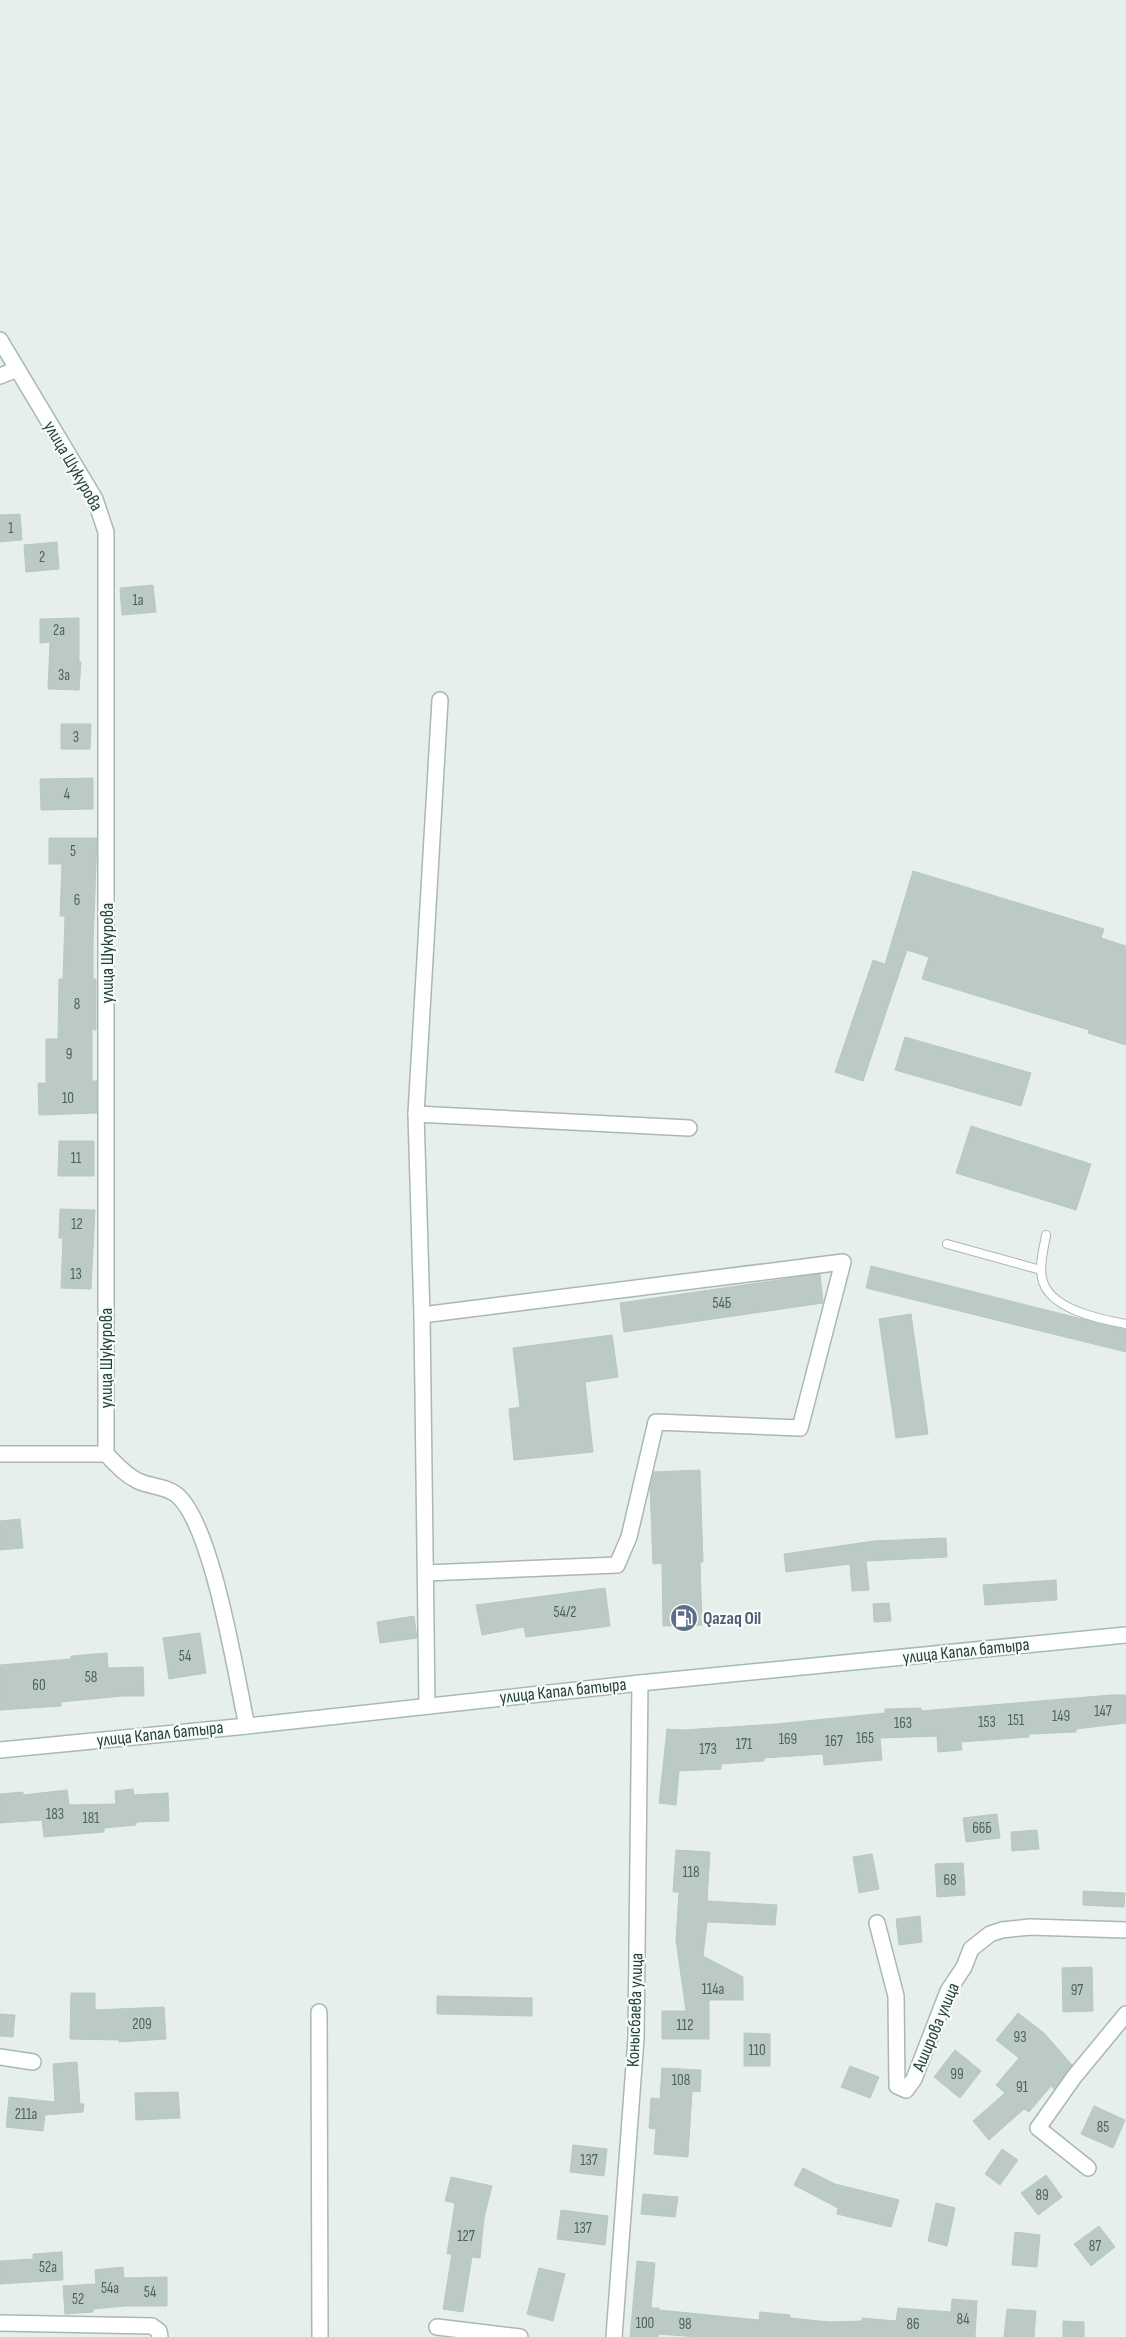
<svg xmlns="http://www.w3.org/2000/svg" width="1126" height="2337" viewBox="0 0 1126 2337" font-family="'Sofia Sans Condensed',sans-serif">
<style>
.building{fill:#bbcac4;stroke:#b8c9c2}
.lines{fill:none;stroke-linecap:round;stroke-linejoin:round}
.service-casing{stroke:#a8b8b2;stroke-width:10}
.minor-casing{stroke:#a8b8b2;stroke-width:18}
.secondary-casing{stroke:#a4bbb3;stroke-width:18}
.service{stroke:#fff;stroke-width:8}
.minor{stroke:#fff;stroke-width:15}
.secondary{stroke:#fff;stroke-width:15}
.labels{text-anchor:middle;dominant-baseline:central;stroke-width:4.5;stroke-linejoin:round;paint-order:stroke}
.number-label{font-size:15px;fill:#4a645c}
.street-label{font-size:18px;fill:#24423a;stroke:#f7fbf9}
.service-label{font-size:18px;font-weight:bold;fill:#4e5e75;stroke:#f7fbf9;text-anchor:start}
</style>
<rect width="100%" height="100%" fill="#e6efeb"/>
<g class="building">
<polygon points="20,514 22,540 0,542 0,515"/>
<polygon points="57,542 59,569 26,572 24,545"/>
<polygon points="153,585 156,612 122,615 120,588"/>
<polygon points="79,618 79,662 81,662 79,690 48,689 50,642 40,643 40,619"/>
<polygon points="61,724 91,724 90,749 61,749"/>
<polygon points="93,778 93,809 41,810 40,779"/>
<polygon points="49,838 97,838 93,944 93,979 96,979 96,1030 92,1029 92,1081 97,1081 97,1113 39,1115 38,1083 46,1083 46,1039 58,1039 59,979 63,979 65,916 60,916 62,864 49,864"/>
<polygon points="913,871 1104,929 1101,938 1126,946 1126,1045 1088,1033 1089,1030 922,979 929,957 907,950 863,1081 835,1072 873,960 885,964"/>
<polygon points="905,1037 1031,1073 1021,1106 895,1070"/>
<polygon points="971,1126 1091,1164 1076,1210 956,1173"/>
<polygon points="59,1141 94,1141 94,1176 58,1176"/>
<polygon points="60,1209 95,1210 91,1289 61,1288 63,1238 59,1238"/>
<polygon points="871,1266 1126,1330 1126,1352 866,1288"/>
<polygon points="820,1274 823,1303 624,1332 620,1303"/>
<polygon points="911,1314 928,1434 896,1438 879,1319"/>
<polygon points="612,1335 618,1377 585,1382 593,1452 514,1460 509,1409 520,1407 513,1348"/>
<polygon points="700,1470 703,1562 700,1562 702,1625 663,1626 662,1563 653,1564 650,1488 654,1472"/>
<polygon points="20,1519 23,1548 0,1550 0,1521"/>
<polygon points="946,1538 947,1557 866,1561 869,1590 852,1591 850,1564 786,1572 784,1554 874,1541"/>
<polygon points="1056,1580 1057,1600 985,1605 983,1585"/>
<polygon points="605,1588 610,1626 526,1637 524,1627 482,1635 476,1605"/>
<polygon points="889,1603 891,1621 874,1622 873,1604"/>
<polygon points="414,1616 417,1638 380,1643 377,1622"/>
<polygon points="200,1633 206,1673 169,1679 163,1638"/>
<polygon points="107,1653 108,1668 143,1667 144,1696 122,1696 61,1702 61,1706 0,1710 0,1665 71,1659 71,1656"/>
<polygon points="1111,1695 1126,1695 1126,1723 1076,1729 1076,1732 1029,1734 1029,1737 961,1742 962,1750 938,1752 937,1736 880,1738 882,1760 824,1765 823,1754 764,1758 764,1761 721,1764 721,1769 679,1771 676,1805 659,1803 667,1729 683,1730 776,1724 885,1713 885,1709 921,1708 921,1711"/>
<polygon points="133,1789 134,1795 168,1793 169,1821 136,1822 136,1825 104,1828 104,1832 44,1837 42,1820 0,1823 0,1794 23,1792 23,1795 67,1790 69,1805 116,1804 115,1791"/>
<polygon points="997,1814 1000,1838 966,1842 963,1818"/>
<polygon points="1037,1830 1039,1849 1012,1851 1011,1832"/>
<polygon points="676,1850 710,1852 707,1901 777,1905 775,1925 707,1922 703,1956 743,1977 743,2000 709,2000 709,2039 662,2039 662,2011 686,2011 676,1940 679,1892 673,1892"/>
<polygon points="872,1854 879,1889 859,1893 853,1857"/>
<polygon points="963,1863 965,1895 937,1897 935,1864"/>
<polygon points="1083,1891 1125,1893 1124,1907 1083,1905"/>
<polygon points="920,1916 922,1942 899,1945 896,1919"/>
<polygon points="1092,1967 1093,2011 1063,2012 1062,1968"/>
<polygon points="71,1993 95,1993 95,2010 164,2007 166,2039 119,2042 119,2040 70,2039"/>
<polygon points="437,1996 532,1998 532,2016 437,2014"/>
<polygon points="1018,2013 1044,2033 1072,2065 1054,2089 1051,2086 1029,2112 1024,2109 989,2140 973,2121 1005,2093 996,2085 1019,2058 996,2040"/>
<polygon points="0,2014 15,2015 13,2037 0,2036"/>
<polygon points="744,2033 770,2034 770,2066 744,2066"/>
<polygon points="955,2050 981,2071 960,2098 934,2077"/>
<polygon points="77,2062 80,2104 84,2104 83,2112 45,2115 43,2131 6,2127 9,2097 55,2102 53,2064"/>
<polygon points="850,2066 879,2077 870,2098 841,2087"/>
<polygon points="662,2068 701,2070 700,2092 692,2091 688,2157 654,2154 656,2129 649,2128 651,2098 660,2099"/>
<polygon points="178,2092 180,2118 136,2120 135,2093"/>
<polygon points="1094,2106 1125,2120 1113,2148 1081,2134"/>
<polygon points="573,2145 607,2149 604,2176 570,2172"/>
<polygon points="1002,2149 1018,2160 1000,2185 985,2174"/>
<polygon points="803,2168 835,2184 899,2200 891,2227 837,2214 838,2208 794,2185"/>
<polygon points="1046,2175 1062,2197 1038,2215 1021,2193"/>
<polygon points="451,2177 492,2186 484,2218 480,2258 472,2257 463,2312 443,2309 452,2254 447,2254 455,2203 445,2201"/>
<polygon points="643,2194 678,2197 675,2217 641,2214"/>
<polygon points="936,2203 955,2208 947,2246 928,2241"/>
<polygon points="561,2210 608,2216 605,2245 557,2239"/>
<polygon points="1099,2226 1115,2247 1091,2266 1074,2244"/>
<polygon points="1015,2232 1040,2235 1037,2267 1012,2265"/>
<polygon points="62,2252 63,2280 0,2284 0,2261 33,2259 33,2254"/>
<polygon points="637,2261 655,2263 651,2308 659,2308 659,2310 759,2320 760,2312 790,2315 790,2318 829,2322 862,2321 862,2318 896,2321 898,2308 951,2312 952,2299 977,2301 975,2337 699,2337 658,2334 658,2337 630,2337"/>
<polygon points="123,2267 124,2278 167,2277 167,2306 125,2306 93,2309 93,2312 65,2314 63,2286 96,2284 95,2270"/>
<polygon points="539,2268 565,2274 553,2321 527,2314"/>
<polygon points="1007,2309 1036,2311 1034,2337 1004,2337"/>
<polygon points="1063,2321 1084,2322 1084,2337 1063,2337"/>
</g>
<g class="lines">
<g class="service-casing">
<g id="service">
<path d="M 1046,1235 C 1044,1248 1039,1264 1042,1278 C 1048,1309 1099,1319 1126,1324"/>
<polyline points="947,1244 1041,1270"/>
</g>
</g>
<g class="minor-casing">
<g id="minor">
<polyline points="0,340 95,499 106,532 106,1454"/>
<polyline points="0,376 17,369"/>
<polyline points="416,1114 440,700"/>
<polyline points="422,1315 843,1262 800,1428 656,1422 629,1537 617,1565 426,1573"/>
<polyline points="0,1454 106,1454"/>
<path d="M 106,1454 C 116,1464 125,1475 138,1481 C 151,1487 166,1486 177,1495 C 213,1526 236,1676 247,1726"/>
<polyline points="427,1706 422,1315 416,1114 689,1128"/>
<polyline points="877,1923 896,1996 897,2086 906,2090 914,2079 948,1991 964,1967 971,1949 990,1934 1002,1930 1030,1927 1126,1930"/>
<polyline points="319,2012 320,2337"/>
<polyline points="0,2057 33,2062"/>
<polyline points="1088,2168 1038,2128 1074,2077 1126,2014"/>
<polyline points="0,2323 152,2326 159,2331 160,2337"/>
<polyline points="437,2327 520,2337"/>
<polyline points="614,2337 636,2038 640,1683"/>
</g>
</g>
<g class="secondary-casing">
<polyline id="secondary" points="0,1750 247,1726 640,1683 1126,1635"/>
</g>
<use href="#service" class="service"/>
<use href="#minor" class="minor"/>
<use href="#secondary" class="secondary"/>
</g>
<defs>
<g id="fuel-disc" transform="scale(1.4375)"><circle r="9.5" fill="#5c6f8a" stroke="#f7fbf9"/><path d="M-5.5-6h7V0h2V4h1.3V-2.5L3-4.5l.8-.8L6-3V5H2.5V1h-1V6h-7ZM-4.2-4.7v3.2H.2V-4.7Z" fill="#fff"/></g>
</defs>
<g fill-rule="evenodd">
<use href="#fuel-disc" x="684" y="1618"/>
</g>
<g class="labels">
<g class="number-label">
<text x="11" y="528">1</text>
<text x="42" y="557">2</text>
<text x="138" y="600">1а</text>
<text x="59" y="630">2а</text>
<text x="64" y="675">3а</text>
<text x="76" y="737">3</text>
<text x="67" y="794">4</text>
<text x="73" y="851">5</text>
<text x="77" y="900">6</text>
<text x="77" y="1004">8</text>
<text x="69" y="1054">9</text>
<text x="68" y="1098">10</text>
<text x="76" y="1158">11</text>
<text x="77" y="1224">12</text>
<text x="76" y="1274">13</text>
<text x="722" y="1303">54Б</text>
<text x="565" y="1612">54/2</text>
<text x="185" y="1656">54</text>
<text x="91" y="1677">58</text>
<text x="39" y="1685">60</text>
<text x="1103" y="1711">147</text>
<text x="1061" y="1716">149</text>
<text x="1016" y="1720">151</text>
<text x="987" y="1722">153</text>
<text x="903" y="1723">163</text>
<text x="865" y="1738">165</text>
<text x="788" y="1739">169</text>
<text x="834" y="1741">167</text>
<text x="744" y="1744">171</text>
<text x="708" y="1749">173</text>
<text x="55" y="1814">183</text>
<text x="91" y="1818">181</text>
<text x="982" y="1828">66Б</text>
<text x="691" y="1872">118</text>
<text x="950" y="1880">68</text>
<text x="713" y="1989">114а</text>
<text x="1077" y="1990">97</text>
<text x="142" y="2024">209</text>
<text x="685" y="2025">112</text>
<text x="1020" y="2037">93</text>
<text x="757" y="2050">110</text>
<text x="957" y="2074">99</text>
<text x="681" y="2080">108</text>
<text x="1022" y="2087">91</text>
<text x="26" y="2114">211а</text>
<text x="1103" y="2127">85</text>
<text x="589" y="2160">137</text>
<text x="1042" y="2195">89</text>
<text x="583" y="2228">137</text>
<text x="466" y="2236">127</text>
<text x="1095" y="2246">87</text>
<text x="48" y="2267">52а</text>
<text x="110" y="2288">54а</text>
<text x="150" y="2292">54</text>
<text x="78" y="2299">52</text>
<text x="963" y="2319">84</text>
<text x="645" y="2323">100</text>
<text x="685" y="2324">98</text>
<text x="913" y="2324">86</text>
</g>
<g class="street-label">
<text transform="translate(73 466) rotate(60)">улица Шукурова</text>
<text transform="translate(107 953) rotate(-90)">улица Шукурова</text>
<text transform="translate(106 1358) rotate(-90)">улица Шукурова</text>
<text transform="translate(966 1651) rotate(-6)">улица Капал батыра</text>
<text transform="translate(563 1691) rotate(-6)">улица Капал батыра</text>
<text transform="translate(160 1734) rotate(-6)">улица Капал батыра</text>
<text transform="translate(635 2010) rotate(-88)">Конысбаева улица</text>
<text transform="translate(936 2027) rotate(-67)">Аширова улица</text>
</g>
<g class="service-label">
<text x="703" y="1618">Qazaq Oil</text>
</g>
</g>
</svg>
